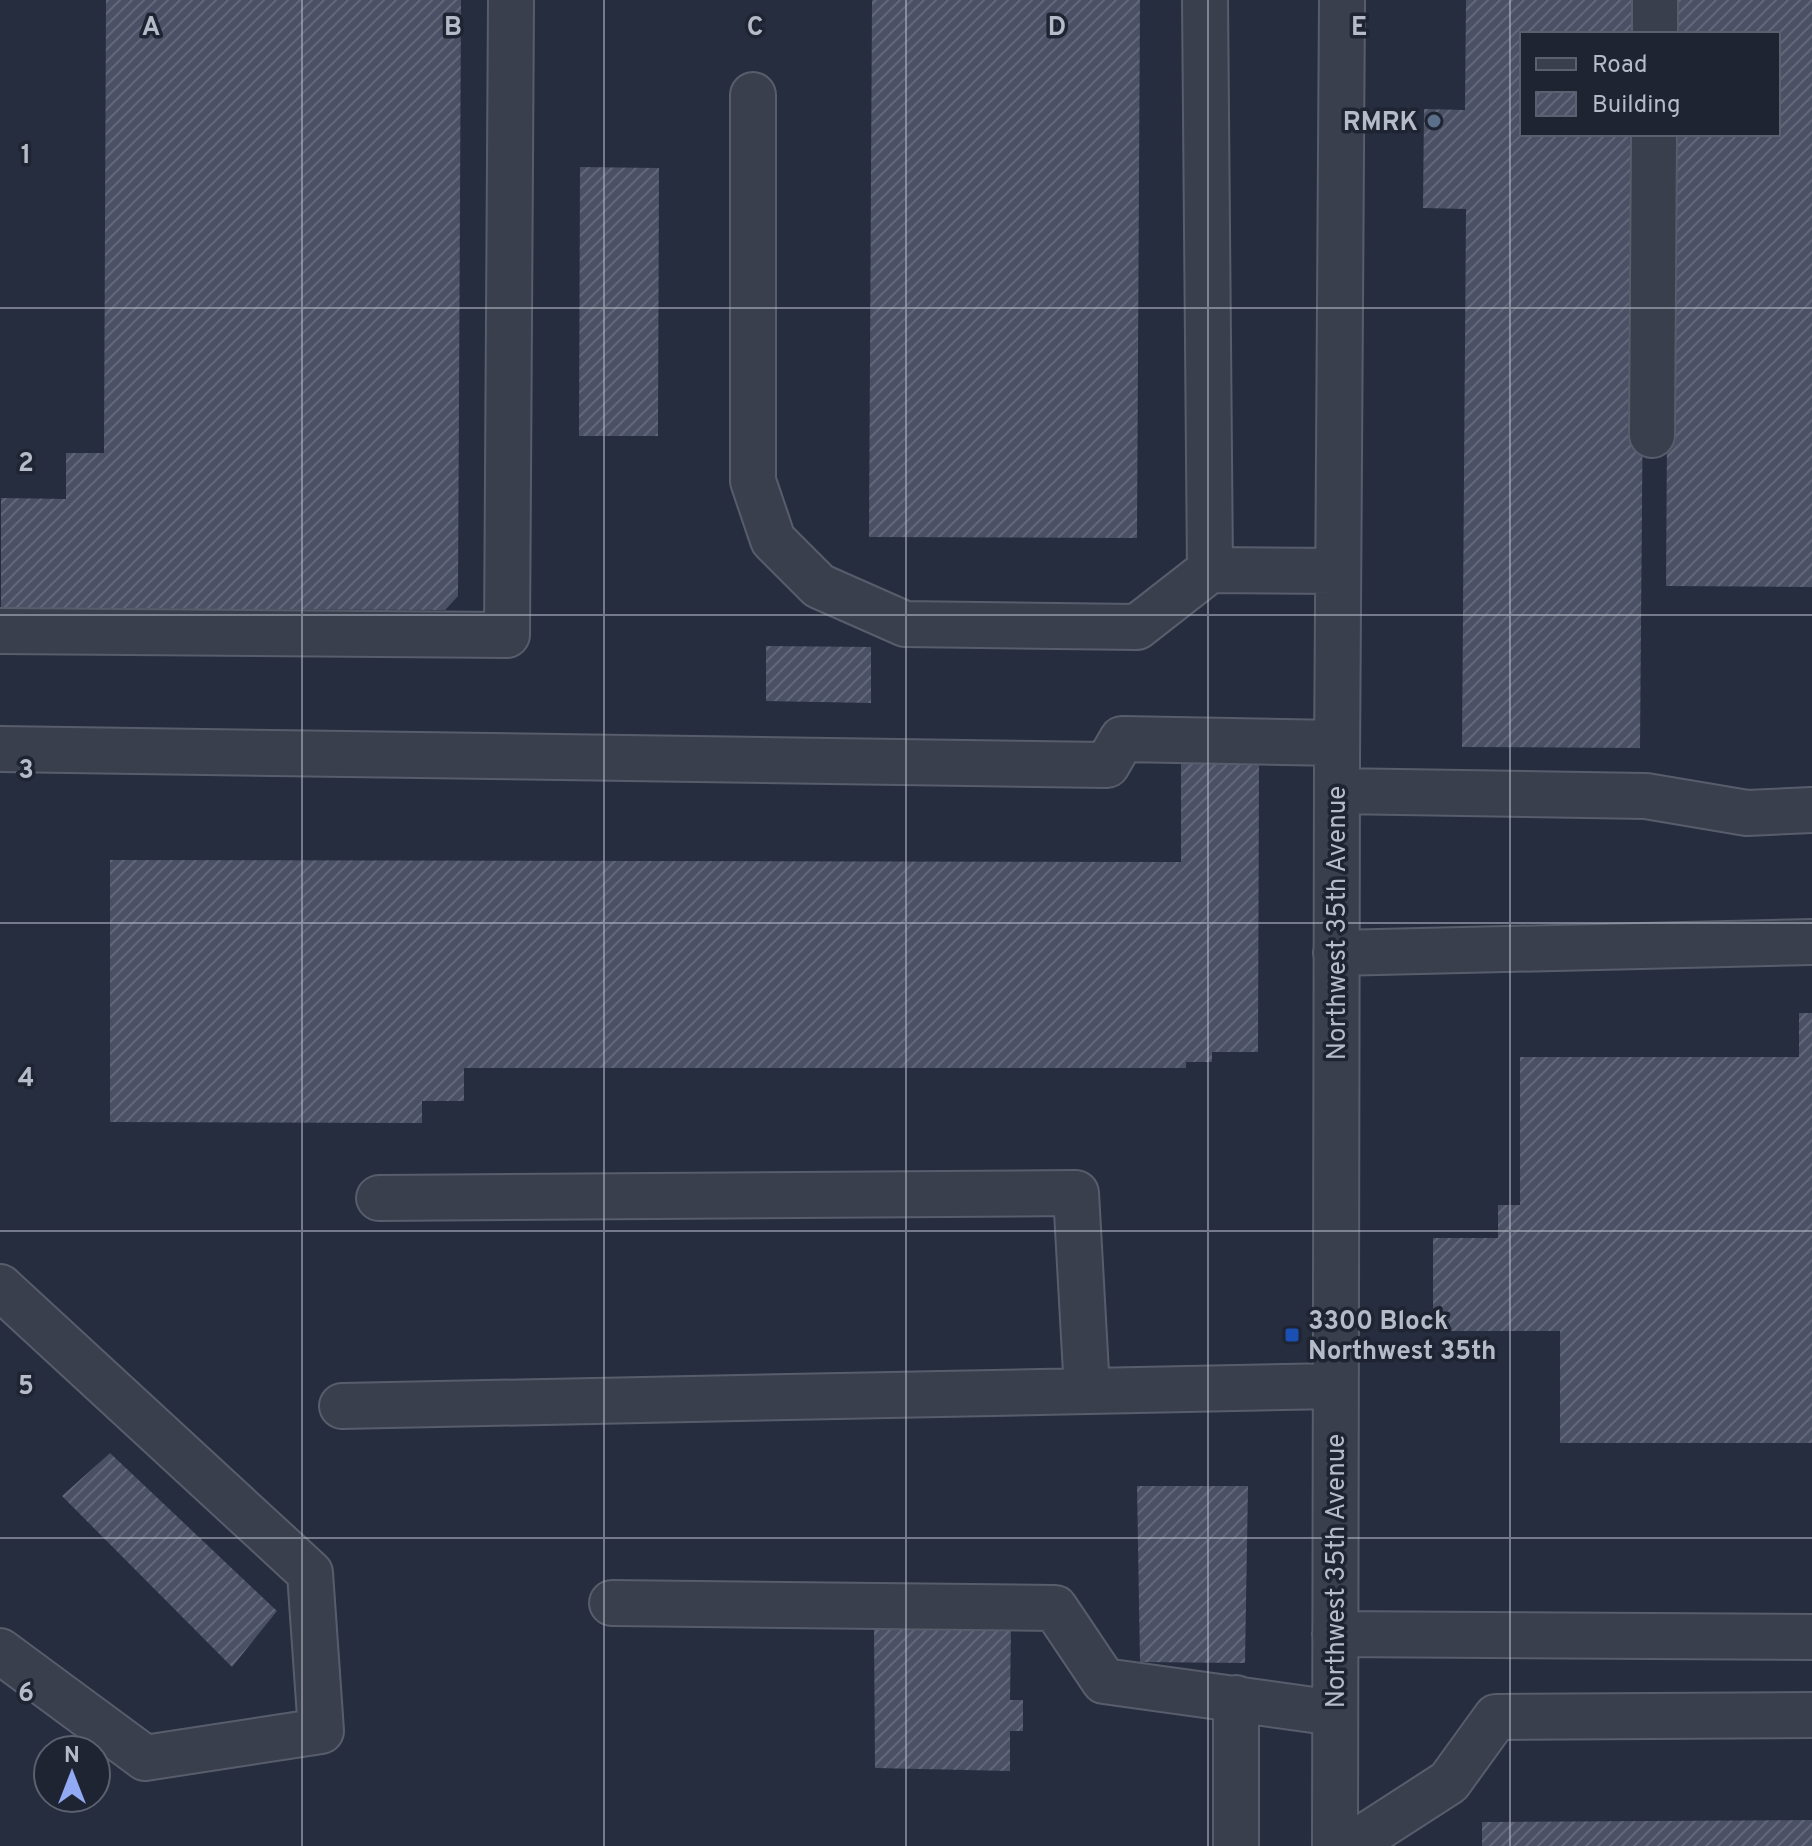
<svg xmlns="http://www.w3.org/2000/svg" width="1812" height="1846" font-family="Overpass,sans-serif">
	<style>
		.building { fill: url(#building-hatch) }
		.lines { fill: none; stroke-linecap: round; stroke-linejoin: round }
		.minor-casing { stroke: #585d6c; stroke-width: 48 }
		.minor { stroke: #3a3f4e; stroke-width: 44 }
		.grid { fill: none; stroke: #b6bbc9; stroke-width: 2; stroke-opacity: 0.55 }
		.service-dot { fill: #5c6f8a; stroke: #1f2433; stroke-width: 3 }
		.transit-dot { fill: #1a4fb4; stroke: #1f2433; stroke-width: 3 }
		.labels { text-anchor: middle; stroke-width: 7; stroke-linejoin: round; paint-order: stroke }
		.poi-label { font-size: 26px; font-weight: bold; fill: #b6bbc9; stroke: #1f2433; text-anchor: end }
		.street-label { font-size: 26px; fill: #b6bbc9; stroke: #1f2433 }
		.grid-label { font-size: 26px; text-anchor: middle; font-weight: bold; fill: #b6bbc9; stroke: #1f2433; stroke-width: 7; stroke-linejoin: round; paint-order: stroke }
	</style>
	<defs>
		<pattern id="building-hatch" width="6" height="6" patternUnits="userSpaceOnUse" patternTransform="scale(2)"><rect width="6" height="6" fill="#4a5165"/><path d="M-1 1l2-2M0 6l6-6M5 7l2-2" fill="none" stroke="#62687a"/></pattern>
	</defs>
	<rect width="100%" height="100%" fill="#262d3e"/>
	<!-- building -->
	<path class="building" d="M106,0H461L458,596L445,610L1,608V498L66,499V453H104Z
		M872,0H1140L1137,538L869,537Z
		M1466,0H1646L1645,34H1522V134H1645L1640,748L1462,747L1466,209L1423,208L1424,109L1465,110Z
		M1670,0H1812V587L1666,586L1669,134H1778V34H1670Z
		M580,167L659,168L658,436H579Z
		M766,646L871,647V703L766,701Z
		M1181,764H1259L1258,1052H1212V1062H1186V1068H464V1101H422V1123L110,1122V860L1181,862Z
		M1799,1013H1812V1443H1560V1331H1433V1238H1498V1205H1520V1057H1799Z
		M110,1453L277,1611L232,1667L62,1496Z
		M1137,1486H1248L1245,1663L1140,1662Z
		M874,1626L1011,1627L1010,1700H1023V1731H1010V1771L875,1768Z
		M1812,1820V1846H1482V1822Z"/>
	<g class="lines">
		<defs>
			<path id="minor" d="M1205,0L1210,570L1338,571
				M1655,34V0
				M753,95V481L773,540L819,586L905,624L1137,627L1210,570
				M1652,435L1654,134
				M0,631L507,635L511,0
				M0,749L1107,765L1122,739L1337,743
				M1337,791L1646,796L1747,813L1812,810
				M1336,953L1812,942
				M379,1198L1076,1193L1087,1391
				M0,1287L310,1573L321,1731L145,1758L0,1651
				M342,1406L1335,1386
				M612,1603L1055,1608L1104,1681L1335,1713
				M1335,1634L1812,1637
				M1236,1698V1846
				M1335,1846L1337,759L1342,0
				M1350,1846L1449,1782L1496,1717L1812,1715"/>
		</defs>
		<!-- minor casing -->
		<use href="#minor" class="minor-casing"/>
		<!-- minor -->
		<use href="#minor" class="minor"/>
	</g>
	<!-- grid -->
	<path class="grid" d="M302,0V1846M604,0V1846M906,0V1846M1208,0V1846M1510,0V1846M0,308H1812M0,615H1812M0,923H1812M0,1231H1812M0,1538H1812"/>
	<!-- markers -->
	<circle class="service-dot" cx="1434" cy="121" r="8"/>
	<rect class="transit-dot" x="1284" y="1327" width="16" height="16" rx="4"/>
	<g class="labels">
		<!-- poi labels -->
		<g class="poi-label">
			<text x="1418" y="130">RMRK</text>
			<text x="1308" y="1329" text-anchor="start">3300 Block<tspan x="1308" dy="30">Northwest 35th</tspan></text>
		</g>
		<!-- street labels -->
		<g class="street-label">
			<text transform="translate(1336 923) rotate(-90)" y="9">Northwest 35th Avenue</text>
			<text transform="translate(1335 1571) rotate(-90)" y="9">Northwest 35th Avenue</text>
		</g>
	</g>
	<g class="grid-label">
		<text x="151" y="35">A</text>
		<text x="453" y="35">B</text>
		<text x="755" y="35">C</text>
		<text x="1057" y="35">D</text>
		<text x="1359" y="35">E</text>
		<text x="26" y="163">1</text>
		<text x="26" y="471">2</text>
		<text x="26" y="778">3</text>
		<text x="26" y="1086">4</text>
		<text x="26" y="1394">5</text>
		<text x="26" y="1701">6</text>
	</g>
	<!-- legend -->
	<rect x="1520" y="32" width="260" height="104" fill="#1f2433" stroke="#5b606f" stroke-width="2"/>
	<rect x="1536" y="58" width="40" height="12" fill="#3a3f4e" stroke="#5b606f" stroke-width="2"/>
	<text x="1592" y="72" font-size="24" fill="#b6bbc9">Road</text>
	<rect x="1536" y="92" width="40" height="24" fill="url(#building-hatch)" stroke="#5b606f" stroke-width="2"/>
	<text x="1592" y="112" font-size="24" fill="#b6bbc9">Building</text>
	<!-- north arrow -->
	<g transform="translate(72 1774)"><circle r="38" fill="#1f2433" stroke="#5b606f" stroke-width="2"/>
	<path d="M0-6L14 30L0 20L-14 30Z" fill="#91aaf3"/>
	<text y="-12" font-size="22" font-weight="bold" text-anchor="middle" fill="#b6bbc9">N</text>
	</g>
</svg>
